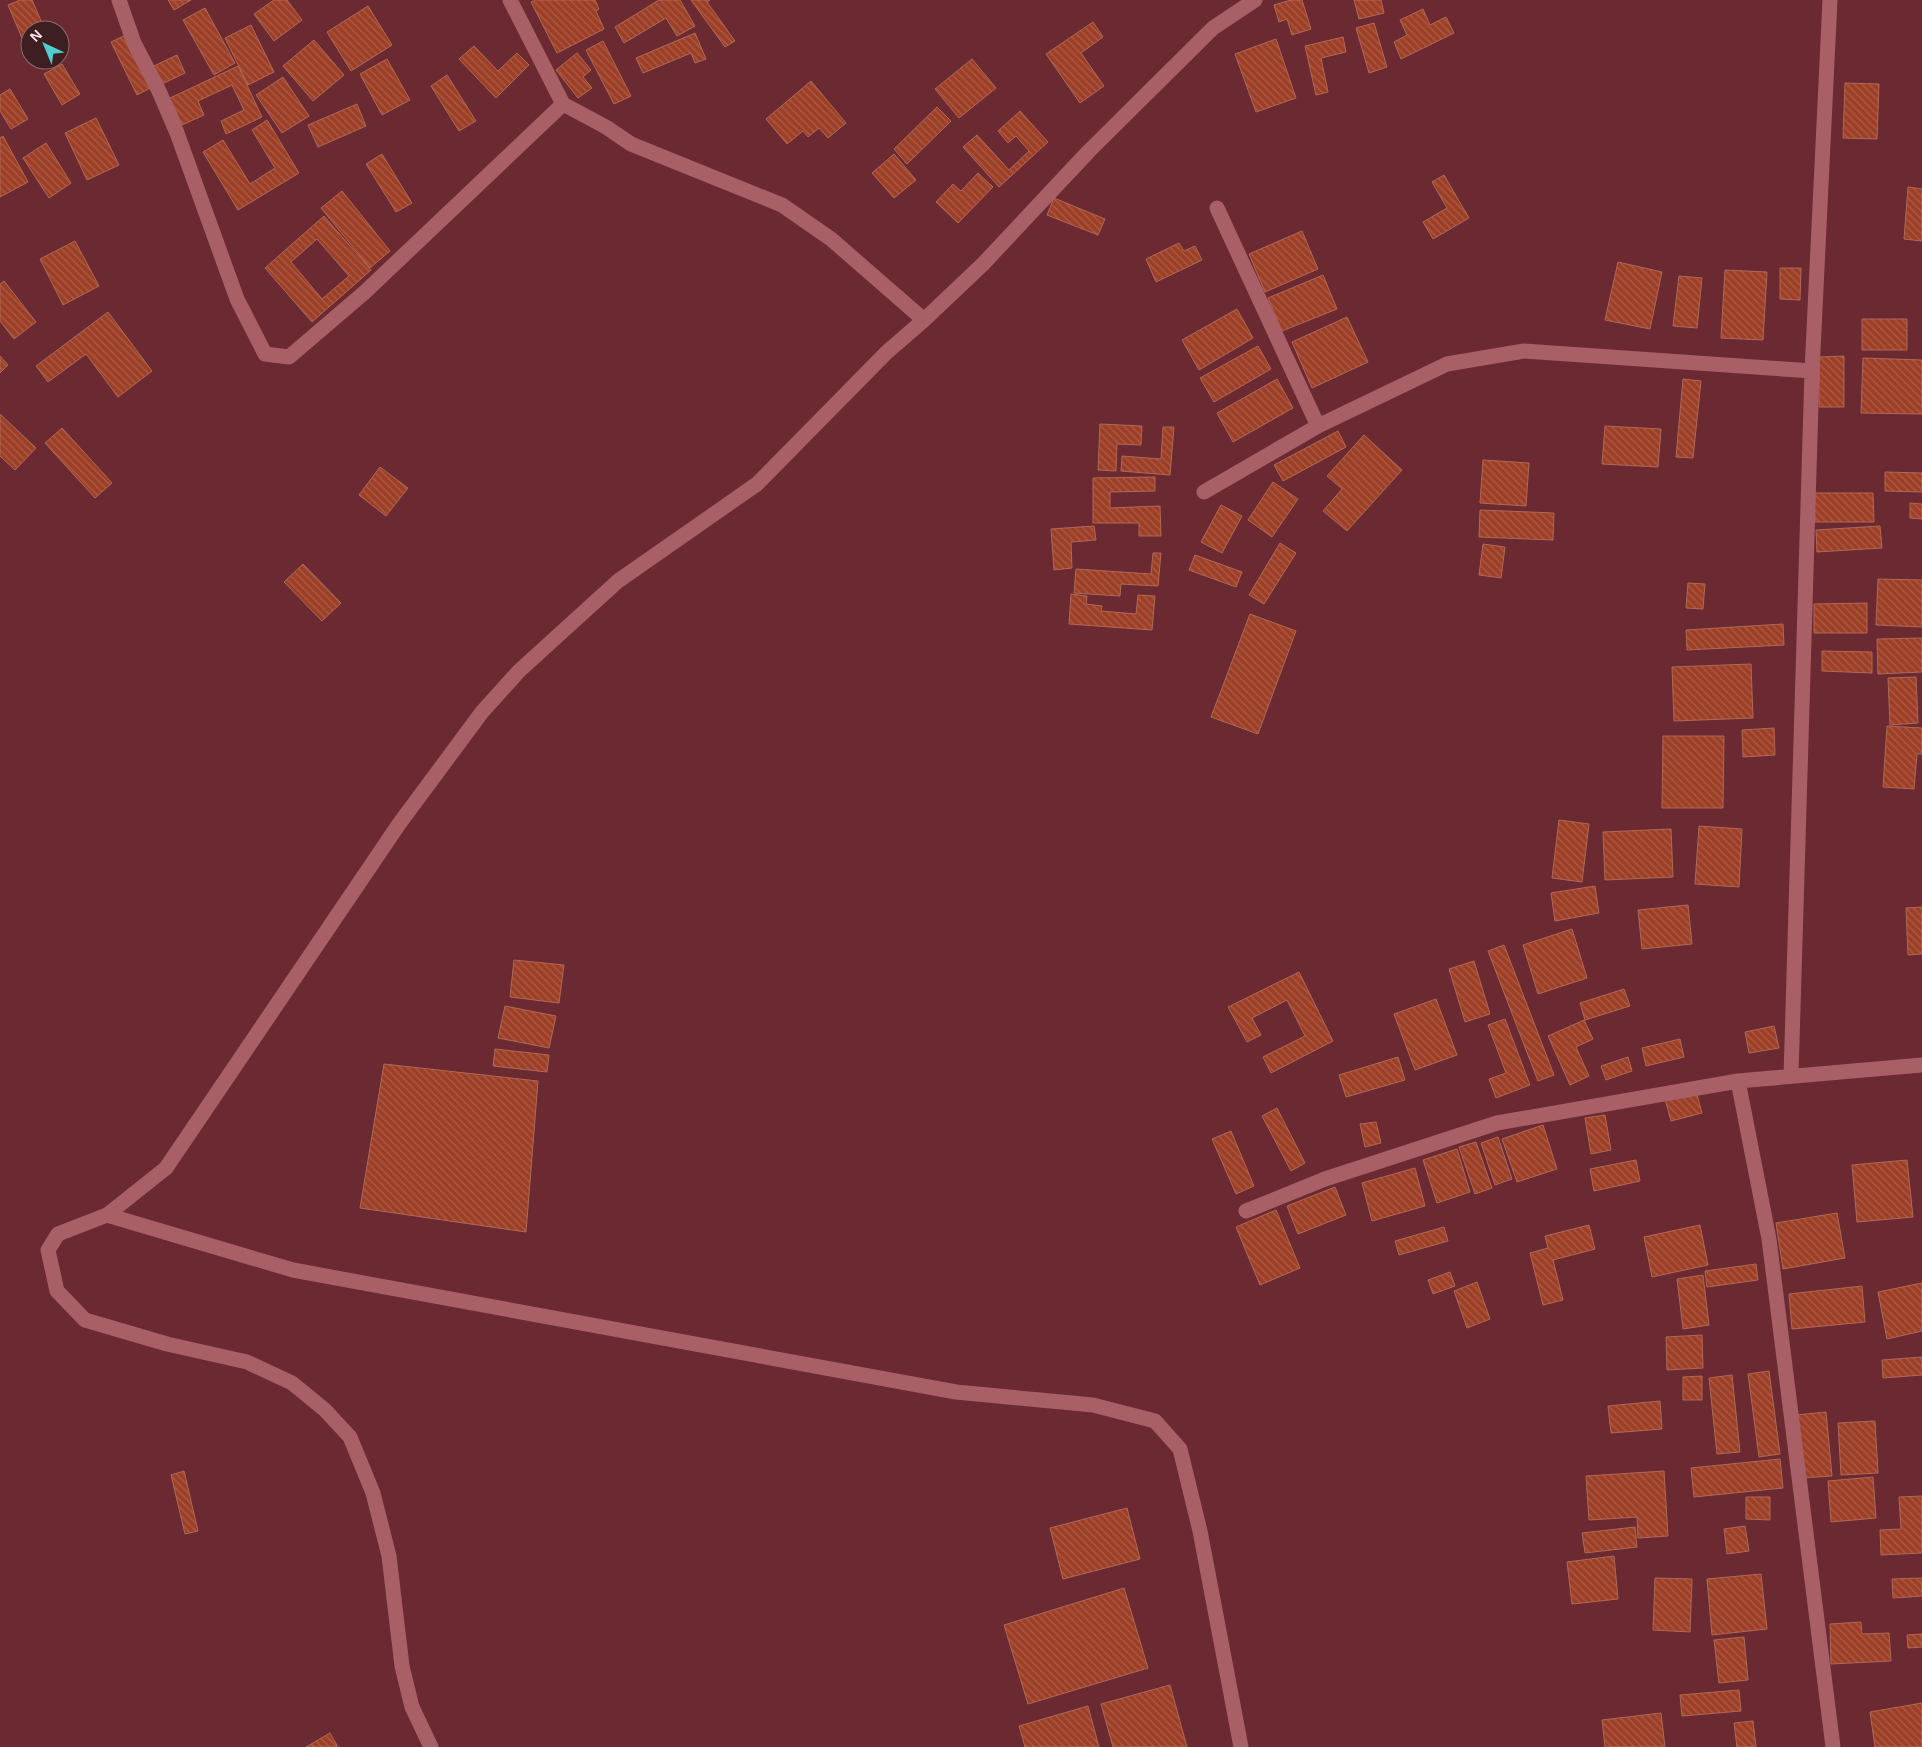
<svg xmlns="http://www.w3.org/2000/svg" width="1922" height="1747" font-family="Arial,sans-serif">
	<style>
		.building { fill: url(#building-back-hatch); stroke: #b06957; fill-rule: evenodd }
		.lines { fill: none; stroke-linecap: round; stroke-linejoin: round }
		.street { stroke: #a85f65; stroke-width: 15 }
	</style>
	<defs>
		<pattern id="building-back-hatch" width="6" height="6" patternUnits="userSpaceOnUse" patternTransform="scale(1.25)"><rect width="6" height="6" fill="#9d3f27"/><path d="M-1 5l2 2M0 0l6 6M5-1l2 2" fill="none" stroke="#ac5b46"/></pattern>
	</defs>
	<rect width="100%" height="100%" fill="#6b2931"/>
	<!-- building -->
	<path class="building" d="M20,0H32L45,30H30V57L8,5Z
		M168,0H191L174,10Z
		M274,0H287L302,20L274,41L254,14Z
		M536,0H595L599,9L596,11L604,29L557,53L531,2Z
		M659,0H680L695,26L677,36L666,18L624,43L615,27Z
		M691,0H710L707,2L735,41L725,47Z
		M1291,0H1302L1311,29L1292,35L1287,19L1279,22L1274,5Z
		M1354,0H1381L1384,13L1359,19Z
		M368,6L392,45L351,71L327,32Z
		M205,8L235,63L214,75L183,20Z
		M1423,9L1430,25L1446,17L1454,33L1401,59L1394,42L1407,35L1400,20Z
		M1093,22L1103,37L1081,53L1104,86L1080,103L1046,54Z
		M1374,23L1387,67L1369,73L1356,28Z
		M251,25L274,72L248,85L225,38Z
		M695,33L706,59L695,63L691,53L643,73L636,58Z
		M126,35L152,87L137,95L111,42Z
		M1343,37L1346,52L1321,58L1328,92L1316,95L1305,46Z
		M1276,39L1296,98L1256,112L1235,54Z
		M314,40L344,75L313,101L283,66Z
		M603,41L631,96L614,104L586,50Z
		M474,46L498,71L517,53L529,65L496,98L459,59Z
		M577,53L591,70L583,77L592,88L578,98L556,70Z
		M177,55L185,73L162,84L154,66Z
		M387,59L410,100L382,115L360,74Z
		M972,59L996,88L959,118L935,89Z
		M62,64L80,94L62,105L44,74Z
		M238,66L262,117L226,134L221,121L244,110L232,85L198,101L204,115L182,125L170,98Z
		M447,75L476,121L459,131L431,86Z
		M283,77L309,116L282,133L256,95Z
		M811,81L846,123L828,138L819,128L808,137L803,131L787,144L766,119Z
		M1845,83L1879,84L1877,139L1843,138Z
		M10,89L28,119L11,129L0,111V95Z
		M357,104L366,126L318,147L308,125Z
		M937,107L951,121L907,164L894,149Z
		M1020,111L1048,142L999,187L963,147L977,135L1009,170L1029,151L1016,136L1008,143L998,131Z
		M96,118L119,165L87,180L65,133Z
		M267,120L299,173L238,210L203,152L223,140L250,184L275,168L252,130Z
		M3,136L28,182L0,197V138Z
		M46,143L71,183L49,198L23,158Z
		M382,154L412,203L396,212L366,164Z
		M894,154L916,180L894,198L872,173Z
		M978,173L993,187L958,223L936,202L953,184L961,191Z
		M1444,175L1469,218L1433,239L1423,222L1447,208L1432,182Z
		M1908,187L1922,189V241L1904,239Z
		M342,191L390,251L370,268L321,208Z
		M1054,198L1105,219L1098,235L1047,215Z
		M324,216L371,270L312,322L265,268ZM317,239L349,276L322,299L291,262Z
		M1302,231L1318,269L1265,292L1249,254Z
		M75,241L99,286L63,305L40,259Z
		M1179,243L1184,251L1195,246L1202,260L1156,282L1146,259Z
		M1618,262L1662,272L1650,329L1605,320Z
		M1780,268H1801L1800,300L1780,299Z
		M1725,270L1767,272L1763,340L1721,338Z
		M1323,275L1337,309L1282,331L1268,298Z
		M1679,276L1702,278L1697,328L1673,326Z
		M4,281L36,322L14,339L0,321V284Z
		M1237,309L1253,338L1199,370L1182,340Z
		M108,312L152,371L118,397L86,354L48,382L36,366Z
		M1347,317L1368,362L1312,388L1292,342Z
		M1862,319H1907V350H1862Z
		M1258,346L1271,369L1214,402L1200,378Z
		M0,356L8,365L0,373Z
		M1844,356V407H1819V357Z
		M1863,358L1922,360V414L1861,413Z
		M1277,379L1293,408L1233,442L1217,413Z
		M1683,379L1701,381L1693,458L1676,457Z
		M0,414L36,448L15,470L0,456Z
		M1100,424L1142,426L1141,445L1117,444L1116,471L1098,470Z
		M1605,426L1661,429L1658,467L1602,464Z
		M1163,427H1174L1170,475L1121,471L1122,456L1161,459Z
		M62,428L112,483L95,498L45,443Z
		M1338,431L1346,447L1283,481L1274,465Z
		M1364,435L1402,470L1347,531L1323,511L1342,489L1327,476Z
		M1483,460L1529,463L1526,506L1480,503Z
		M380,467L408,488L386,516L359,495Z
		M1885,472L1922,473V492L1885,491Z
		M1155,477V491L1110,492V508L1160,506L1161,536H1139V523H1093V478Z
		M1273,482L1298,499L1272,537L1248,520Z
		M1814,493H1873L1874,522H1815Z
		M1910,503L1922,504V519L1910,518Z
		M1221,505L1242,516L1222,553L1201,542Z
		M1480,510L1554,513L1553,540L1479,537Z
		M1094,526L1096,540L1071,542L1072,568L1054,570L1051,529Z
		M1880,526L1882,548L1817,552L1816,530Z
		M1280,543L1296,553L1264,604L1249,595Z
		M1483,544L1505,547L1501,578L1479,575Z
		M1153,553H1161L1158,586L1121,584L1120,596L1074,593L1076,569L1151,574Z
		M1195,555L1242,572L1236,587L1189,570Z
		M303,564L341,603L322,621L284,582Z
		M1878,579L1922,580V627L1876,625Z
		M1688,583L1705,584L1703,609L1686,608Z
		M1071,594L1087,596L1086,604L1102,606L1101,611L1136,614L1138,595L1155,596L1152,630L1069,624Z
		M1867,603V633H1814V604Z
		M1250,614L1296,631L1258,734L1211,717Z
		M1783,624L1784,645L1687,650L1686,630Z
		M1922,638V672L1878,674L1877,639Z
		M1822,651L1872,652V673L1822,671Z
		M1751,664L1753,718L1674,721L1672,667Z
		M1916,677L1918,723L1890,725L1888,678Z
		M1887,726L1922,728V754H1917L1914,789L1883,787Z
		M1774,728L1775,755L1743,757L1742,730Z
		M1663,736H1724L1723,808H1662Z
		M1559,820L1589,824L1582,882L1552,878Z
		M1699,826L1742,829L1739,887L1695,884Z
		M1671,829L1673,877L1605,880L1603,832Z
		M1595,886L1599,913L1555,921L1551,893Z
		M1688,905L1692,944L1642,949L1638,910Z
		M1922,907V954L1908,955L1906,908Z
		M1572,929L1587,978L1538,994L1523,945Z
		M1504,945L1554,1075L1538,1081L1488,951Z
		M514,960L564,965L559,1003L510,997Z
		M1474,961L1490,1014L1465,1022L1449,969Z
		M1299,972L1333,1041L1271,1073L1263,1057L1305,1036L1287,1000L1252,1018L1261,1035L1247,1042L1228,1007Z
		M1624,989L1630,1006L1585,1020L1580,1003Z
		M1436,999L1457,1055L1415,1070L1394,1014Z
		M505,1006L556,1016L549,1048L498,1038Z
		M1505,1019L1530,1085L1496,1098L1489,1079L1506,1073L1488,1025Z
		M1584,1020L1593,1039L1576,1047L1589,1076L1570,1085L1548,1036Z
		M1774,1026L1779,1048L1749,1053L1745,1032Z
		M1680,1039L1684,1057L1646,1066L1642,1048Z
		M495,1049L549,1055L547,1072L493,1066Z
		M1398,1057L1405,1080L1346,1097L1339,1075Z
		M1628,1057L1632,1071L1606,1080L1601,1066Z
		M384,1064L538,1081L526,1232L360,1208Z
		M1696,1091L1702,1113L1671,1121L1665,1099Z
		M1277,1108L1305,1163L1291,1171L1262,1116Z
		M1605,1115L1611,1150L1591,1154L1585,1118Z
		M1376,1122L1381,1143L1365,1147L1360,1124Z
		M1543,1125L1557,1169L1517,1182L1502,1139Z
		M1231,1131L1254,1186L1236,1194L1212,1139Z
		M1498,1137L1512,1179L1495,1185L1481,1143Z
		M1476,1142L1492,1188L1475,1194L1459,1147Z
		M1457,1149L1470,1192L1437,1203L1423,1160Z
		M1636,1160L1640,1181L1594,1191L1590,1169Z
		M1907,1160L1913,1217L1857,1222L1852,1165Z
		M1415,1168L1425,1206L1372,1221L1362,1183Z
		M1335,1187L1346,1215L1298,1234L1287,1206Z
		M1276,1210L1300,1268L1260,1285L1236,1227Z
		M1837,1213L1845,1258L1783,1269L1776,1223Z
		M1589,1225L1595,1249L1553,1260L1563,1300L1543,1305L1530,1253L1548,1248L1545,1236Z
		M1700,1225L1708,1265L1652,1277L1644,1237Z
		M1444,1227L1448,1241L1399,1255L1395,1241Z
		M1756,1264L1758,1280L1707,1287L1705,1271Z
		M1450,1272L1455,1286L1433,1294L1428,1280Z
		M1703,1275L1709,1325L1683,1329L1677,1279Z
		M1477,1282L1490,1319L1467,1328L1454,1291Z
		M1922,1283V1331L1887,1339L1878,1292Z
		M1862,1286L1865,1322L1792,1329L1789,1294Z
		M1702,1335L1703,1368L1667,1370L1666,1337Z
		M1922,1357V1375L1883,1378L1882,1360Z
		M1769,1371L1780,1454L1759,1457L1748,1374Z
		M1732,1375L1740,1452L1717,1454L1709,1378Z
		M1702,1376V1400H1683V1377Z
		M1660,1401L1662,1429L1611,1433L1608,1406Z
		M1826,1412L1832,1476L1802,1478L1796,1415Z
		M1875,1421L1878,1473L1841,1475L1838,1423Z
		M1780,1459L1783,1488L1694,1497L1691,1468Z
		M184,1471L198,1531L185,1534L171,1475Z
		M1664,1471L1668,1536L1638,1538L1637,1517L1589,1520L1586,1476Z
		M1873,1477L1876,1518L1831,1522L1828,1481Z
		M1922,1496V1553L1881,1555L1880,1530L1901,1529L1899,1497Z
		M1746,1497H1770V1520L1746,1519Z
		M1127,1508L1140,1559L1063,1579L1050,1528Z
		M1745,1526L1749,1551L1727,1554L1724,1529Z
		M1635,1527L1637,1547L1585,1553L1582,1533Z
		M1614,1556L1618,1599L1572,1604L1567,1562Z
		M1761,1574L1767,1629L1712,1635L1707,1579Z
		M1655,1578L1692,1579L1690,1632L1653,1630Z
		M1922,1578V1596L1893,1598L1892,1579Z
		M1124,1588L1148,1668L1028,1704L1004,1625Z
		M1861,1622L1862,1634L1889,1633L1891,1661L1831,1664L1830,1624Z
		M1922,1634V1647L1908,1648L1907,1635Z
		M1744,1637L1748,1680L1719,1683L1714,1640Z
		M1170,1685L1187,1747H1113L1101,1704Z
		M1739,1690L1741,1711L1682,1716L1680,1695Z
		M1922,1703V1747H1875L1870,1712Z
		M1088,1706L1099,1747H1025L1019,1726Z
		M1661,1713L1665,1747H1605L1602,1720Z
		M1753,1721L1756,1747H1737L1734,1723Z
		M330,1733L338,1747H306Z"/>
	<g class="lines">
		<!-- street -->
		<path class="street" d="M119,0L134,43L159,91L177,133L237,299L265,354L289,357L365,292L563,104
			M510,0L563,104L606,127L631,144L782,205L831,239L924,320
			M1217,208L1318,426
			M1204,492L1318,426L1447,364L1524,351L1812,371
			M1791,1076L1812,371L1830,0
			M1738,1081L1769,1239L1833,1747
			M1246,1211L1325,1179L1497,1123L1738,1081L1922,1065
			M107,1215L293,1270L956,1392L1093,1405L1155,1421L1180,1449L1200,1531L1241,1747
			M431,1747L412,1707L402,1666L389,1556L373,1493L350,1437L325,1410L292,1383L247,1362L167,1344L85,1320L57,1291L48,1250L58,1234L107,1215L166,1168L399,824L482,712L519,671L618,581L757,484L887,352L924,320L983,264L1089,151L1213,28L1255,0"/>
	</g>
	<!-- north arrow -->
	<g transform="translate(45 45) rotate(316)"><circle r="24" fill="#3d1e21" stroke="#8b6e70"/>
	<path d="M0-4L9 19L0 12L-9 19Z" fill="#52cdcd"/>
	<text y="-8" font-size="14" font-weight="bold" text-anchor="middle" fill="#ffe5e6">N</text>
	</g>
</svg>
